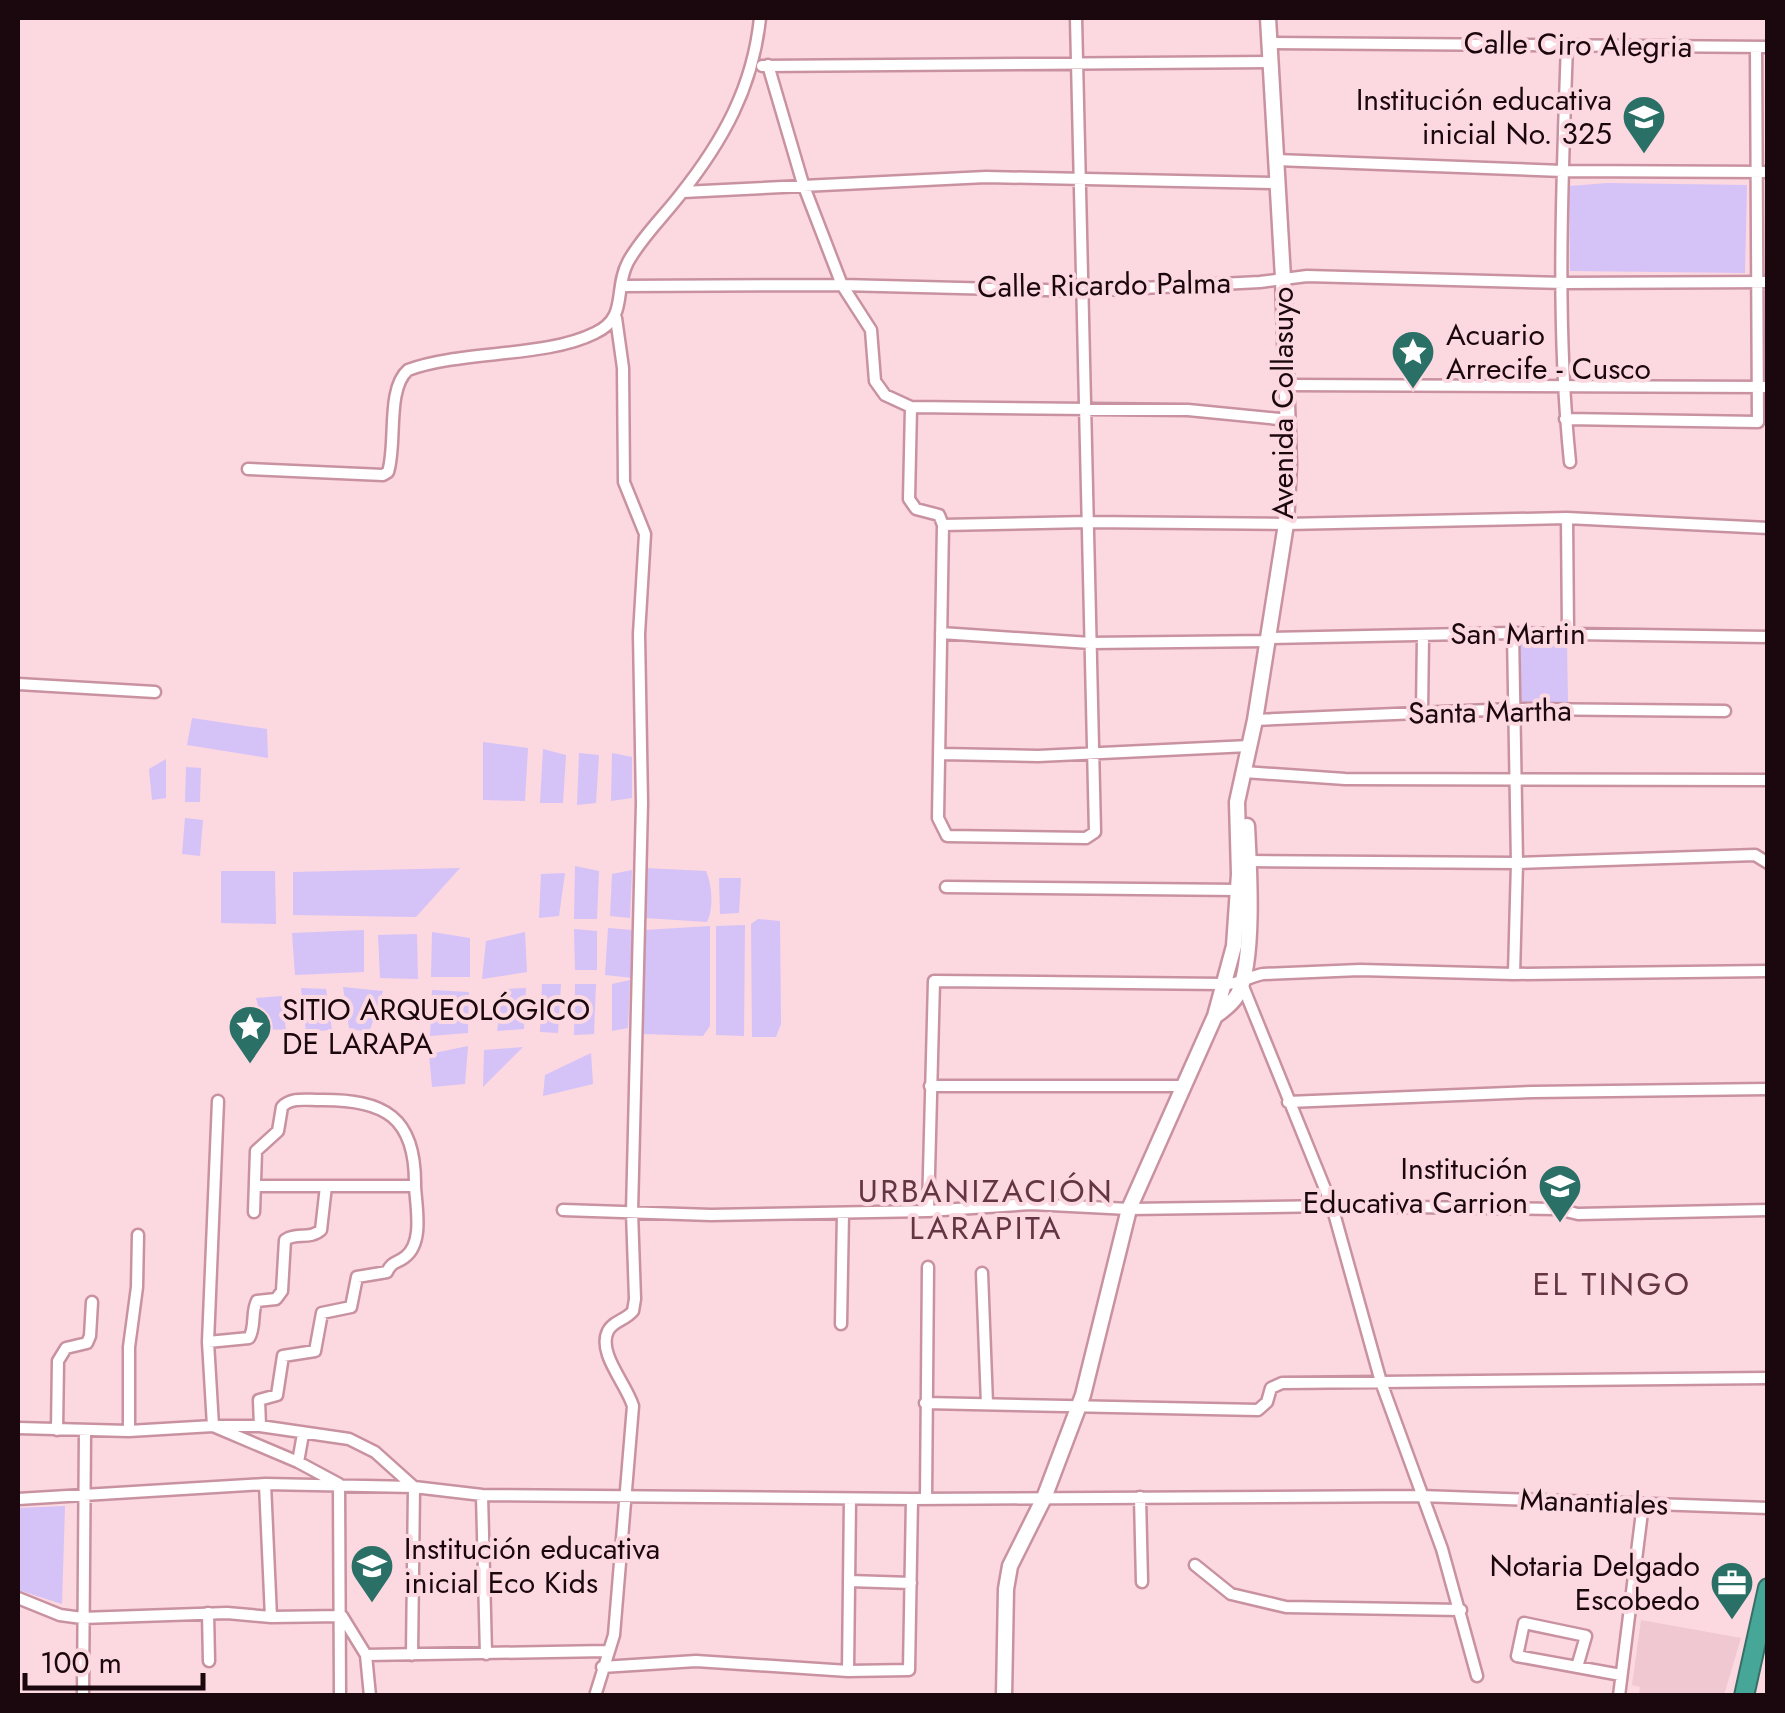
<svg xmlns="http://www.w3.org/2000/svg" width="1785" height="1713" font-family="Jost,sans-serif">
	<style>
		.built { fill: #efc8d2 }
		.green { fill: #d5c2f7 }
		.lines { fill: none; stroke-linecap: round; stroke-linejoin: round }
		.street-casing { stroke: #c992a1; stroke-width: 15 }
		.secondary-casing { stroke: #c992a1; stroke-width: 19 }
		.highway-casing { stroke: #376f67; stroke-width: 22 }
		.street { stroke: #fff; stroke-width: 10 }
		.secondary { stroke: #fff; stroke-width: 14 }
		.highway { stroke: #46a697; stroke-width: 18 }
		.labels { text-anchor: middle; stroke-width: 8; stroke-linejoin: round; paint-order: stroke }
		.street-label { font-size: 30px; fill: #1b080e; stroke: #fcd8e1 }
		.poi-label { font-size: 30px; fill: #1b080e; stroke: #fcd8e1; text-anchor: end }
		.neighbourhood-label { font-size: 32px; letter-spacing: 2.5px; fill: #643543; stroke: #fcd8e1 }
	</style>
	<rect width="100%" height="100%" fill="#fcd8e1"/>
	<!-- built -->
	<path class="built" d="M1641,1620L1741,1638L1724,1695H1639L1640,1687L1632,1685Z"/>
	<!-- green -->
	<path class="green" d="M1608,183L1747,185L1745,273L1570,271L1569,186Z
		M1519,643H1567L1568,702L1519,704Z
		M192,718L267,729L268,758L187,745Z
		M483,742L528,748L525,801L483,800Z
		M543,749L566,755L563,803H540Z
		M579,753L599,755L596,803L577,805Z
		M612,753L632,757V798L611,801Z
		M166,759V798L152,800L149,769Z
		M186,767L201,768L200,802H185Z
		M185,818L203,820L200,856L182,854Z
		M575,866L599,871L597,919H574Z
		M460,868L416,917L293,915V872Z
		M645,868L706,871C712,885 714,908 707,922L645,918Z
		M632,870L630,918L610,916L612,874Z
		M221,871H275L276,924L221,923Z
		M565,873L559,916L539,918L541,874Z
		M719,878H741L739,913L720,914Z
		M758,919L780,921L781,1024L776,1037H752L751,924Z
		M745,925L744,1036L716,1035V926Z
		M710,926V1026L703,1036L643,1034L645,930Z
		M608,928L633,930V978L605,975Z
		M574,929L597,931V970H575Z
		M364,930V972L295,975L292,933Z
		M432,932L470,938V977H431Z
		M525,932L527,972L482,979L486,941Z
		M417,934L418,979L380,978L378,935Z
		M630,980L628,1028L612,1031V984Z
		M542,984H561L558,1033L540,1032Z
		M575,984H596L594,1034L574,1035Z
		M343,987L383,991L369,1033L349,1028Z
		M301,988L326,989L332,1030L306,1032Z
		M526,988L524,1029L497,1031L503,989Z
		M432,990L469,992L468,1033L430,1036Z
		M282,996L286,1030L264,1029L256,998Z
		M468,1046L465,1084L432,1087L429,1054Z
		M523,1047L483,1087L484,1050Z
		M591,1053L593,1084L543,1096L545,1075Z
		M65,1506L62,1604L18,1590V1508Z"/>
	<g class="lines">
		<defs>
			<path id="street" d="M1269,43L1768,47
				M1567,45C1562,184 1556,325 1570,462
				M768,65L803,184L842,285L871,330L875,381L885,395L911,407L909,499L916,509L939,515L943,525L938,818L947,836L1086,838L1095,832L1076,18
				M762,66L1270,62
				M1276,160L1563,171L1768,172
				M683,192L986,177L1276,183
				M621,286L842,285L1083,291L1260,282L1307,276L1564,283L1768,282
				M1287,385L1768,387
				M911,407L1188,410L1289,420
				M1565,419L1758,422L1756,47
				M248,469L383,475L388,472C397,444 386,389 408,370C462,350 545,358 595,333C629,317 613,290 628,262C641,238 663,217 680,195C723,141 753,87 760,18
				M1567,518L1568,633
				M943,525L1088,522L1286,524L1567,518L1768,528
				M941,633L1090,643L1268,641
				M1513,633L1517,863L1514,974
				M1268,638L1513,633L1768,637
				M18,684L155,692
				M1422,713L1423,635
				M1255,720L1513,709L1725,711
				M941,754L1038,756L1249,746
				M1244,772L1345,779L1768,780
				M1249,861L1517,863L1755,855L1768,863
				M946,887L1239,890
				M1242,984L1332,1206L1381,1382L1442,1549L1477,1676
				M930,1086H1181
				M218,1101L208,1342L213,1426H260L349,1439L375,1452L414,1487L412,1655
				M1288,1102L1533,1092L1768,1089
				M256,1186H415C416,1207 424,1243 405,1257C396,1264 392,1261 387,1272L357,1277L351,1307L322,1313L315,1351L283,1356L277,1395L259,1400L260,1426
				M563,1210L711,1215L928,1211L1031,1204L1129,1209L1332,1206L1557,1209L1578,1214L1768,1210
				M928,1211L934,981L1223,984C1242,984 1247,977 1263,974L1360,970L1514,974L1768,971
				M254,1212L256,1151L278,1131L282,1107C291,1097 306,1100 319,1100C385,1099 416,1117 415,1186
				M982,1273L987,1404
				M841,1324L843,1213
				M208,1342L249,1338C256,1327 251,1312 257,1301L276,1299L282,1291L285,1240C296,1232 310,1240 321,1230L326,1186
				M925,1403L1258,1410L1267,1402L1271,1388L1282,1383L1768,1378
				M18,1428L129,1431L213,1426L298,1462L339,1484L340,1696
				M57,1430L58,1361L66,1348L87,1343L90,1336L92,1302
				M129,1431V1347L137,1287L138,1235
				M298,1462L303,1434
				M265,1484L271,1617
				M482,1495L486,1654
				M1140,1497L1142,1582
				M18,1499L265,1484L414,1487L482,1495L912,1499L1421,1496L1768,1508
				M926,1499L928,1267
				M1195,1565L1231,1594L1286,1607L1461,1610
				M849,1581L911,1583
				M18,1598L60,1615L82,1618L227,1613L271,1617L342,1616L366,1655L370,1696
				M208,1613L209,1661
				M366,1655L607,1651
				M602,1667L696,1661L848,1671L909,1670L912,1499
				M1577,1667L1586,1636L1524,1623L1517,1656L1621,1675
				M848,1671L850,1499
				M83,1696L85,1431
				M595,1696L614,1635L633,1406C626,1383 597,1353 608,1331C613,1321 626,1320 633,1311L635,1299L632,1212L642,803L639,634L645,534L624,482L623,368L616,318
				M1619,1696L1643,1504"/>
			<path id="secondary" d="M1215,1016L1234,946L1239,874L1237,802L1255,720L1286,524L1289,465L1283,278L1268,18
				M1004,1696L1006,1589L1010,1566L1044,1498L1083,1395L1129,1209L1215,1016C1224,1010 1232,1004 1238,994C1255,960 1249,865 1247,826"/>
			<path id="highway" d="M1744,1696L1768,1588"/>
		</defs>
		<!-- street casing -->
		<use href="#street" class="street-casing"/>
		<!-- secondary casing -->
		<use href="#secondary" class="secondary-casing"/>
		<!-- highway casing -->
		<use href="#highway" class="highway-casing"/>
		<!-- street -->
		<use href="#street" class="street"/>
		<!-- secondary -->
		<use href="#secondary" class="secondary"/>
		<!-- highway -->
		<use href="#highway" class="highway"/>
	</g>
	<!-- icons -->
	<defs>
		<symbol id="school-pin" viewBox="-11 -11 22 30"><path d="M0 17L-7.5 6A9.5 9.5 0 1 1 7.5 6Z" fill="#2a7066" stroke="#fcd8e1"/><path d="M0-5L7-2L0 1L-7-2ZM-4 1L0 2.5L4 1V4Q0 6-4 4Z" fill="#fff"/></symbol>
		<symbol id="sight-pin" viewBox="-11 -11 22 30"><path d="M0 17L-7.5 6A9.5 9.5 0 1 1 7.5 6Z" fill="#2a7066" stroke="#fcd8e1"/><path d="M0-6L1.8-2.2L6-1.7L2.9 1.2L3.7 5.4L0 3.3L-3.7 5.4L-2.9 1.2L-6-1.7L-1.8-2.2Z" fill="#fff"/></symbol>
		<symbol id="office-pin" viewBox="-11 -11 22 30"><path d="M0 17L-7.5 6A9.5 9.5 0 1 1 7.5 6Z" fill="#2a7066" stroke="#fcd8e1"/><path d="M-6-3h4V-5.5h4V-3h4V5H-6ZM-1-4.5V-3h2v-1.5ZM-6 0V1H6V0Z" fill="#fff"/></symbol>
	</defs>
	<g fill-rule="evenodd">
		<use href="#school-pin" x="1619" y="92" width="50" height="68"/>
		<use href="#sight-pin" x="1388" y="327" width="50" height="68"/>
		<use href="#sight-pin" x="225" y="1002" width="50" height="68"/>
		<use href="#school-pin" x="1535" y="1161" width="50" height="68"/>
		<use href="#school-pin" x="347" y="1541" width="50" height="68"/>
		<use href="#office-pin" x="1707" y="1558" width="50" height="68"/>
	</g>
	<g class="labels">
		<!-- street labels -->
		<g class="street-label">
			<text transform="translate(1578 45) rotate(1)" y="10">Calle Ciro Alegria</text>
			<text transform="translate(1104 285) rotate(-1)" y="10">Calle Ricardo Palma</text>
			<text transform="translate(1283 403) rotate(-90)" y="10">Avenida Collasuyo</text>
			<text x="1518" y="644">San Martin</text>
			<text transform="translate(1490 712) rotate(-1)" y="10">Santa Martha</text>
			<text transform="translate(1594 1502) rotate(2)" y="10">Manantiales</text>
		</g>
		<!-- poi labels -->
		<g class="poi-label">
			<text x="1612" y="110">Institución educativa<tspan x="1612" dy="34">inicial No. 325</tspan></text>
			<text x="1446" y="345" text-anchor="start">Acuario<tspan x="1446" dy="34">Arrecife - Cusco</tspan></text>
			<text x="282" y="1020" text-anchor="start">SITIO ARQUEOLÓGICO<tspan x="282" dy="34">DE LARAPA</tspan></text>
			<text x="1528" y="1179">Institución<tspan x="1528" dy="34">Educativa Carrion</tspan></text>
			<text x="404" y="1559" text-anchor="start">Institución educativa<tspan x="404" dy="34">inicial Eco Kids</tspan></text>
			<text x="1700" y="1576">Notaria Delgado<tspan x="1700" dy="34">Escobedo</tspan></text>
		</g>
		<!-- neighbourhood labels -->
		<g class="neighbourhood-label">
			<text x="986" y="1202">URBANIZACIÓN<tspan x="986" dy="37">LARAPITA</tspan></text>
			<text x="1612" y="1295">EL TINGO</text>
		</g>
	</g>
	<!-- border -->
	<rect width="1785" height="1713" fill="none" stroke="#1b080e" stroke-width="40"/>
	<!-- scale -->
	<path d="M25 1673v15h178v-15" fill="none" stroke="#1b080e" stroke-width="5"/>
	<text x="40" y="1673" font-size="30" fill="#1b080e" stroke="#fcd8e1" stroke-width="8" paint-order="stroke">100 m</text>
</svg>
